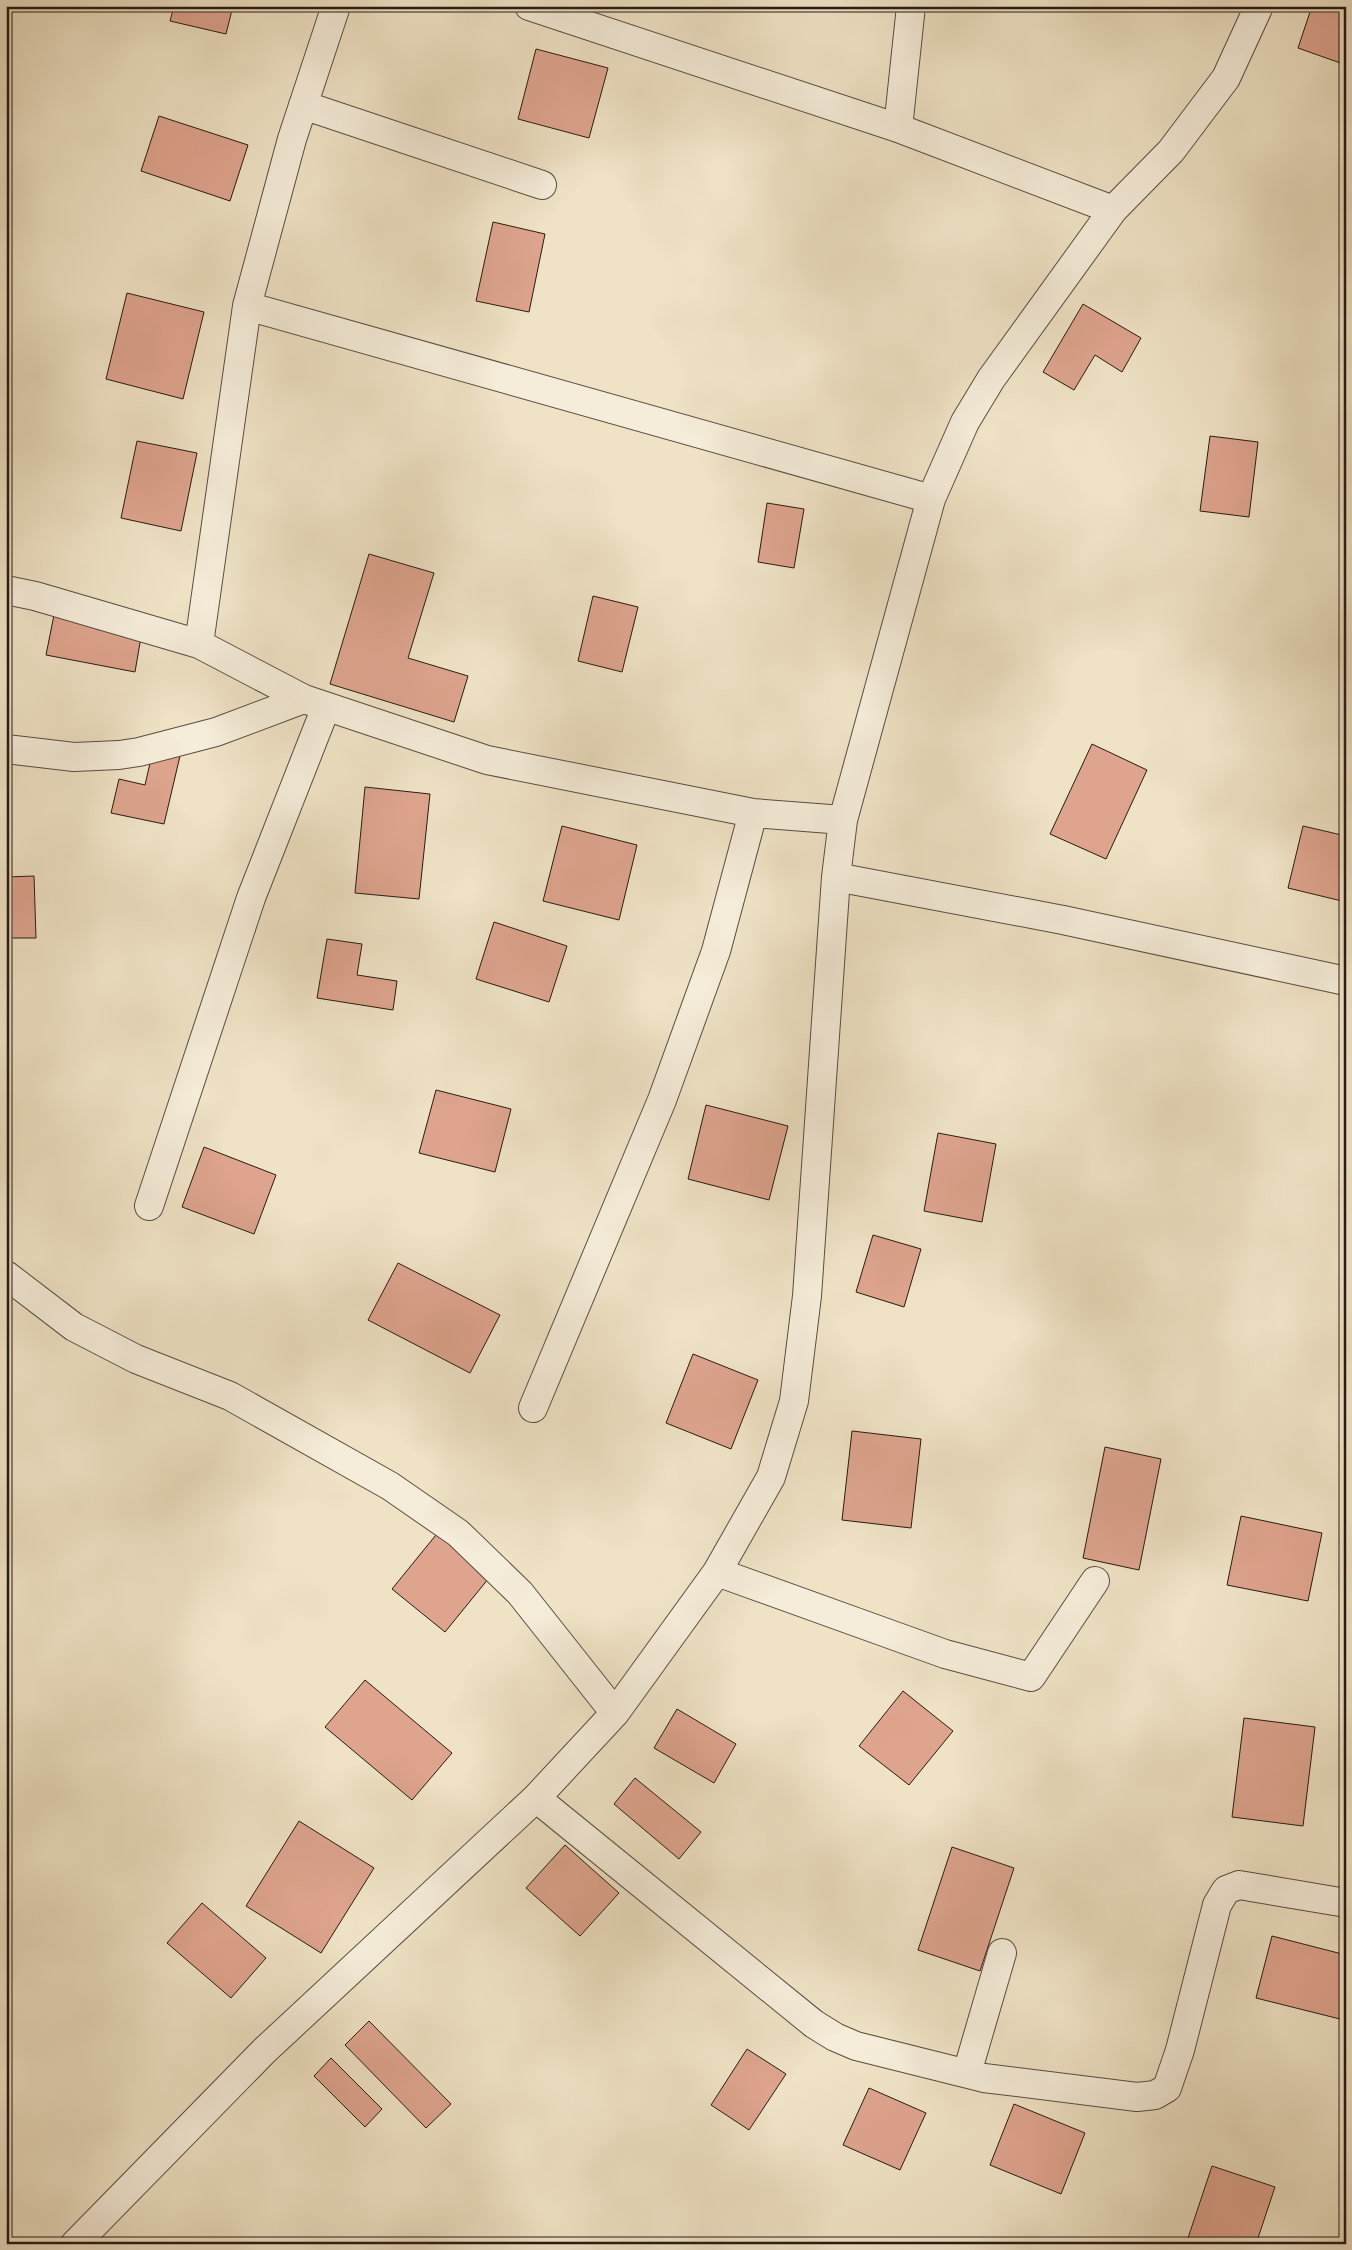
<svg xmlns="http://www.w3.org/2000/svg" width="1352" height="2250" font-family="Alegreya,serif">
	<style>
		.building { fill: #dea48e; stroke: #261b14 }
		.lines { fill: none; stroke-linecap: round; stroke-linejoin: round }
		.minor-casing { stroke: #584d40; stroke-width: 30 }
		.minor { stroke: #f5ecd9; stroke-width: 28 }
	</style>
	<rect width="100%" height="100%" fill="#efe2c5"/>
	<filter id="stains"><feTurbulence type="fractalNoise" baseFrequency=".004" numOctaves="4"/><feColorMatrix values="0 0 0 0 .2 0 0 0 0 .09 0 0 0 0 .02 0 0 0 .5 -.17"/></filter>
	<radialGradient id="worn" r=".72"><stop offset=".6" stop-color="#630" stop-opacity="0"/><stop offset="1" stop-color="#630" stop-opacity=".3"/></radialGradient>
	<!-- building -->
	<path class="building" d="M174,6H233L226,34L170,21Z
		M1312,6H1346V65L1298,48Z
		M536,49L608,68L589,138L518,119Z
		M159,116L248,145L230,201L141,171Z
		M493,222L545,234L529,312L476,301Z
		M127,293L204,312L183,399L106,379Z
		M1083,304L1141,338L1122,372L1095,355L1074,390L1043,372Z
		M1210,436L1258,442L1249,517L1200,511Z
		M137,441L197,453L181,531L121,518Z
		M767,503L804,509L794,568L758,562Z
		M369,554L434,573L408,658L468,676L454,722L330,684Z
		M593,596L638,607L622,672L578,661Z
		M54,615L142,631L135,672L46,655Z
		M1092,744L1147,770L1106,859L1050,834Z
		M153,750L180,756L164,824L111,813L119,779L145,785Z
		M365,787L430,794L419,899L355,893Z
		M562,826L637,845L619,920L543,901Z
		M1303,826L1346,836V902L1288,888Z
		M34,876L36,938H6V877Z
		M494,922L567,946L549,1002L476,979Z
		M327,939L362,944L357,975L397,981L393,1010L317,998Z
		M436,1090L511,1109L495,1172L419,1153Z
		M706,1105L788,1126L769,1200L688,1179Z
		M938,1133L996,1144L982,1222L924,1211Z
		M204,1147L276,1175L254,1234L182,1207Z
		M873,1235L921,1249L904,1307L856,1292Z
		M398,1263L500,1315L470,1373L368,1320Z
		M693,1354L758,1380L731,1449L666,1423Z
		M852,1431L921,1439L911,1528L842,1520Z
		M1105,1447L1161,1459L1139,1570L1083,1558Z
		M1241,1516L1322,1533L1308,1601L1227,1585Z
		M440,1530L493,1573L445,1632L392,1589Z
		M365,1680L452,1753L412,1800L325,1727Z
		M903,1691L953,1731L909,1785L859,1746Z
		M677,1709L736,1744L714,1783L654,1748Z
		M1244,1718L1315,1727L1303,1826L1232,1817Z
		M635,1778L701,1832L679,1859L614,1804Z
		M299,1821L374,1868L321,1953L246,1906Z
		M565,1845L619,1893L580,1936L526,1888Z
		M952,1847L1014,1868L980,1971L918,1950Z
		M202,1903L266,1958L231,1998L167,1943Z
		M1272,1936L1346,1955V2013L1344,2020L1256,1998Z
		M369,2021L451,2104L426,2128L345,2045Z
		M747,2049L786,2074L749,2130L711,2105Z
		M331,2058L382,2109L365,2127L314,2076Z
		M869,2088L926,2113L900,2170L843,2145Z
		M1014,2104L1085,2133L1061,2194L990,2165Z
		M1212,2166L1275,2187L1256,2244H1186Z"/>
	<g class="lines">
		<defs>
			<path id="minor" d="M529,6L898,128L1113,210
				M303,105L542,185
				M898,128L911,6
				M247,306L931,499
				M6,590L35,596L199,644L304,699L487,760L753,813L843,820
				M199,644L247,306L292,139L336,6
				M6,749L74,757L119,755L139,752L216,732L304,699
				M836,877L1063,920L1346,981
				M149,1206L251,898L326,707
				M6,1275L74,1327L136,1359L230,1396L390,1486L458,1533L520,1593L615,1713
				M533,1408L662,1100L716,951L753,813
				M717,1572L945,1654L1031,1677L1095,1581
				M536,1798L814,2024L835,2037L856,2046L984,2078L1137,2097L1155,2095L1167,2088L1180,2050L1217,1905L1226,1890L1239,1885L1346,1903
				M967,2073L1002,1953
				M75,2244L264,2051L536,1798L615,1713L717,1572L771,1477L794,1401L807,1296L836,877L843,820L931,499L965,422L991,379L1113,210L1171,151L1226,78L1259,6"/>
		</defs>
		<!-- minor casing -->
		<use href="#minor" class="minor-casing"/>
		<!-- minor -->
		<use href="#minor" class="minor"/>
	</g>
	<!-- margin -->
	<rect width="1352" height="2250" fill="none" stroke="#efe2c5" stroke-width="25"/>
	<rect x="8" y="8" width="1337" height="2235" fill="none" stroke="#261b14" stroke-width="2.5"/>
	<rect x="12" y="12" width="1327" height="2225" fill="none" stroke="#261b14"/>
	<rect width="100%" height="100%" filter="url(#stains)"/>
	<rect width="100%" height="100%" fill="url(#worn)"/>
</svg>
